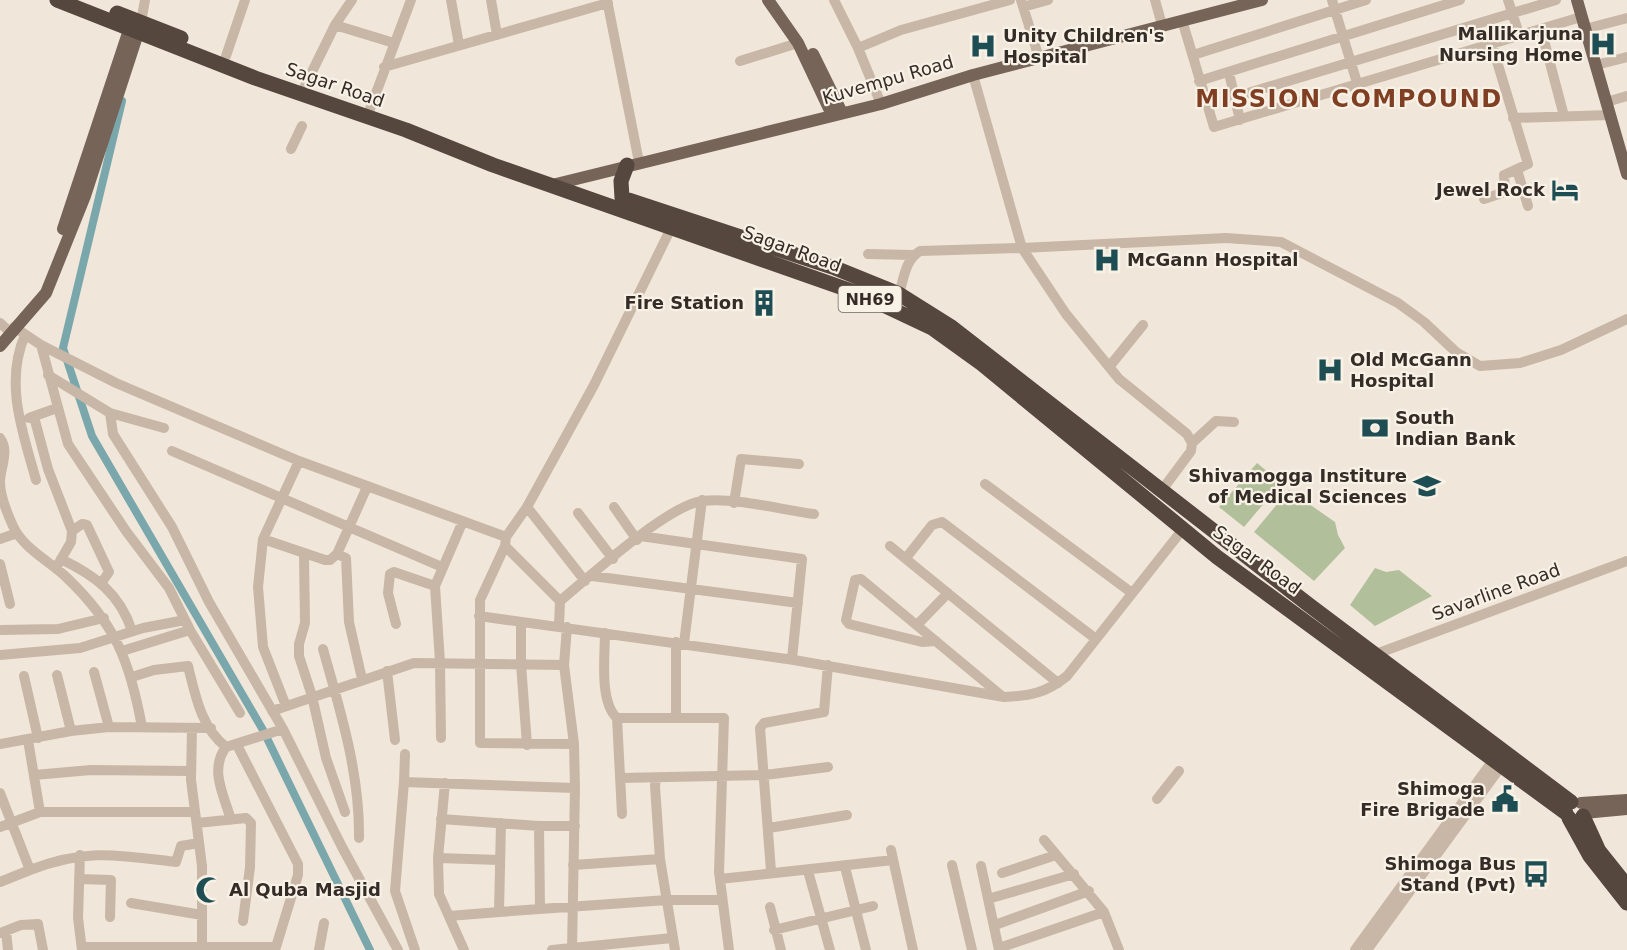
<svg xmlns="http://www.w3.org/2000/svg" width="1627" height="950" font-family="'DejaVu Sans',sans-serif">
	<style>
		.green { fill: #b1bf9a }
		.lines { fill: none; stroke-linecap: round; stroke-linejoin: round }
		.canal { stroke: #7aa7ac; stroke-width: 8 }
		.minor { stroke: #c8b7a6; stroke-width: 10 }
		.major { stroke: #766458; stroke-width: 12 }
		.highway { stroke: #55463e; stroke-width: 15 }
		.labels { text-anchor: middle; stroke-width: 4.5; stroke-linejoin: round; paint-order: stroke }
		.shield { fill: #f8f1e6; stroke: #6f6760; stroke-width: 1.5 }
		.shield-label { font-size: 16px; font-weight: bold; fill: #342c27 }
		.poi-label { font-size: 18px; font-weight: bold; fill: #342c27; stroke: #f8f1e6; text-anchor: end }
		.street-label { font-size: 18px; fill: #342c27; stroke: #f8f1e6 }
		.district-label { font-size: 24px; font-weight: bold; letter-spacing: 1.5px; fill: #803e23; stroke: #f8f1e6 }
	</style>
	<rect width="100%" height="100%" fill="#f0e7da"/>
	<!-- green -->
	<path class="green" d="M1257,463L1281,483L1244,527L1219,507Z
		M1289,490L1335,522L1338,535L1345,548L1314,581L1254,532Z
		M1375,568L1386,572L1399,570L1432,596L1375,626L1350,605Z"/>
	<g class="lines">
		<!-- canal -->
		<path class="canal" d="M122,101L63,348L92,436L263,730L370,950"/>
		<!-- minor -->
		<path class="minor" d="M451,0L459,45
			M491,0L497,35
			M607,0L639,162
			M834,0L858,48L881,104
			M1021,0L1039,58
			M1155,0L1162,25
			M1332,0L1358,86
			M1508,0L1520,37
			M1023,7L1048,0
			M1182,20L1214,127L1581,17
			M141,22L145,0
			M335,25L394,43
			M1541,29L1564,116
			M1585,29L1627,18
			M858,48L901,30L1010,0
			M1193,55L1366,0
			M226,56L245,0
			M740,61L798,43
			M1596,65L1627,57
			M384,67L608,3
			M1229,73L1240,120
			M973,75L1022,248L1226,238L1281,242L1398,303L1424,322L1456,352L1480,366L1520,363L1561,350L1627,319
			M1199,81L1460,0
			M305,86L335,25L352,0
			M1235,97L1556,0
			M1606,102L1627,96
			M370,109L411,0
			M1513,118L1610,115
			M291,149L302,126
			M1517,170L1528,206
			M1484,199L1505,192L1504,175L1528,164L1492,45
			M868,254L913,255
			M899,294C904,278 905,260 920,251L1022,248L1066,314L1119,379L1187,434L1192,443L1191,451L1162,490
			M0,323L10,332
			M14,327L41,345L116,383L299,461L506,537
			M25,335C4,383 23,433 36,480
			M41,345L68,444L126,531L169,588L190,630L240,713
			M1109,367L1143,325
			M48,375L110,413L164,428
			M110,413L113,434L172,527L209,602L283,729L342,847L398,950
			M34,417L48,469L72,531L71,542L56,568
			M29,418L57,408
			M0,438C10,451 0,468 0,482C0,497 7,513 13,526C23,548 48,560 65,576C115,623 130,661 142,727
			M1192,443L1216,421L1234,422
			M172,451L442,567
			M985,484L1132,593
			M734,503L741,459L799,464
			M527,507L585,581
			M614,507L637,540
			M578,513L613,559
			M72,531L82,524L87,525L109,572L102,582
			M640,536L802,559L792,659
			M0,539L17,533
			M263,539L325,560H330L337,554L346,558L349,622L362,679
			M505,546L560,601L559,626
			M890,546L1058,683
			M337,554L367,487
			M304,555L305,623L299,644V656L312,696L326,758L345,812
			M906,558L932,525L942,522L1096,639
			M61,559C96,576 120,594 132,631
			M0,564L10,604
			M592,576L798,603
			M560,601C589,577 669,504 703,501C733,497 783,510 814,514
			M479,616L794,660L1004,697C1030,696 1046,693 1067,676L1183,529
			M521,622V664L527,745
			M396,624L388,593L390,574L394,572L435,586
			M917,625L948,593
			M567,627L564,665L574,744L575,788L572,950
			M0,630L58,629L104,618
			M605,633C605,655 599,702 617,718
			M936,641L922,642L849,624L846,620L855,580L861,579L1003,697
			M684,643L702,500
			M323,649C340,710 360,773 359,838
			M122,651L190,630
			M1376,654L1627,561
			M0,655L80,648L143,628L185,620
			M387,671L395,740
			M94,672L109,727
			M57,675L71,731
			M24,676L38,738
			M132,677L154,670L188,666C195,694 201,728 226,747L283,729
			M286,706L263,647L258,587L263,539L299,461
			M272,711L414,663L564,665
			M676,717V642
			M192,728L191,780L202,866V948
			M441,738L440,662L435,586L463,521
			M28,740L40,812
			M0,744L71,731L109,727L211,728
			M574,744L480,743V600L505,546L506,537L527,507L594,385L674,222
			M226,747C209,770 224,795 231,820
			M34,775L91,770L190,771
			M620,778L765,775L828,767
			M656,779L655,786L660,859L675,950
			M404,782L405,754
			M445,783L438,858L439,894L464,950
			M0,793L30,870L0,882
			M1157,799L1179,771
			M622,814L617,718H724L719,872L729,950
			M441,819L539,826H575
			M197,823L246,818L251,823L250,867L243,921
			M501,823L499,912L667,900H722
			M539,826L540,908
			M0,827L40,812H195
			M769,828L847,815
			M1044,840L1104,912L1119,950
			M891,850L913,950
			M80,855L78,918L82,950
			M438,858L500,860
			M573,865L660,859
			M952,865L972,950
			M981,866L999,950
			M845,867L866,950
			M30,870C87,848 118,855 176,862L181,846L199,843
			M771,871L760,728L764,723L824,712L828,665
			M808,871L830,950
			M1002,873L1056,855
			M79,879L111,880L110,917
			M720,879L893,860
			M988,899L1074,874
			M131,903L202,915
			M770,907L781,950
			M449,916L499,912
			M995,925L1089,891
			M774,930L873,906
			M6,931L8,950
			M0,933L21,925L38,924L43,950
			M82,947H276L298,875V864L237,745
			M999,948L1104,912
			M319,950L324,923
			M415,950L395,891L404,782L575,788
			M552,950L672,938
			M1355,950L1494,759
			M1367,950L1502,765"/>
		<!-- major -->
		<path class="major" d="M768,0L798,43L832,115
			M1577,0L1627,174
			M813,54L842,113
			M552,185L881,104L973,75L1262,0
			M63,229L132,21
			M0,346L46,293L85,196L141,24
			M1581,803L1627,800
			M1584,813L1627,809"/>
		<!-- highway -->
		<path class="highway" d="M57,0L255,78L406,130L493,165L860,294L932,328L982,364L1217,557L1566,813
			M117,13L181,38
			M622,198L621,181L627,165
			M629,200L835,268L899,294L950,326L1309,605L1571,802
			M1583,816L1599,851L1627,886
			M1569,818L1590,856L1627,903"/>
	</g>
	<!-- icons -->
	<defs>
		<symbol id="hospital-bare" viewBox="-9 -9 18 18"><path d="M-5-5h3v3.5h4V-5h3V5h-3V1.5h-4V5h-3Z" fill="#1e4e54" stroke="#f8f1e6" stroke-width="2.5" paint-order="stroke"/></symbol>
		<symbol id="hotel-bare" viewBox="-9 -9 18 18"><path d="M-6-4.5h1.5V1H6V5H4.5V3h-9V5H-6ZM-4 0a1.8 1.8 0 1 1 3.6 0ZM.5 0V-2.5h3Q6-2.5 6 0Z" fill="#1e4e54" stroke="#f8f1e6" stroke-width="2.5" paint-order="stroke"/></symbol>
		<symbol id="building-bare" viewBox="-9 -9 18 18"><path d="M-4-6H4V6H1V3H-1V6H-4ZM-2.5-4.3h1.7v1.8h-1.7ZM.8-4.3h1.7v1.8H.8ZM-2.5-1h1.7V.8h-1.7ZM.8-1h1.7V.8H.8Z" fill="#1e4e54" stroke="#f8f1e6" stroke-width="2.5" paint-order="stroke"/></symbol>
		<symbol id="bank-bare" viewBox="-9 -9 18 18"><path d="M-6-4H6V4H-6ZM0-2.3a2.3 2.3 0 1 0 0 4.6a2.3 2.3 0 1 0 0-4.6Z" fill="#1e4e54" stroke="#f8f1e6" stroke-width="2.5" paint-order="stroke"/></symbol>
		<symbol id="university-bare" viewBox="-9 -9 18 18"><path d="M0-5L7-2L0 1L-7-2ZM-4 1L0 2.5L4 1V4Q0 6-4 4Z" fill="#1e4e54" stroke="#f8f1e6" stroke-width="2.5" paint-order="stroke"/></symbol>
		<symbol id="civic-bare" viewBox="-9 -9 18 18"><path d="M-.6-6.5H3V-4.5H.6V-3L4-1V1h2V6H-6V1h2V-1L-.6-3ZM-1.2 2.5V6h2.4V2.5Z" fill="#1e4e54" stroke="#f8f1e6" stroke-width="2.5" paint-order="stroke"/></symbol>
		<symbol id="bus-bare" viewBox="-9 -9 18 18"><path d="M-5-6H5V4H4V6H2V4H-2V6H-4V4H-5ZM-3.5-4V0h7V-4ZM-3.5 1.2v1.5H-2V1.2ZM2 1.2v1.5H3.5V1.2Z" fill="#1e4e54" stroke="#f8f1e6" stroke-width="2.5" paint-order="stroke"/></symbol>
		<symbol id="mosque-bare" viewBox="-9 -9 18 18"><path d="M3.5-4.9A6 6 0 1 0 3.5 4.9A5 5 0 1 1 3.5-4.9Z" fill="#1e4e54" stroke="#f8f1e6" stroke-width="2.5" paint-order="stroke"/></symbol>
	</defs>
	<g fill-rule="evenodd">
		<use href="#hospital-bare" x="1584" y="25" width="38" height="38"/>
		<use href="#hospital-bare" x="964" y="27" width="38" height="38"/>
		<use href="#hotel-bare" x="1546" y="171" width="38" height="38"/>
		<use href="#hospital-bare" x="1088" y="241" width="38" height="38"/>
		<use href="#building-bare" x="745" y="284" width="38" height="38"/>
		<use href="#hospital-bare" x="1311" y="351" width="38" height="38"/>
		<use href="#bank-bare" x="1356" y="409" width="38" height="38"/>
		<use href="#university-bare" x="1408" y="467" width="38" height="38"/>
		<use href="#civic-bare" x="1486" y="780" width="38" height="38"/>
		<use href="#bus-bare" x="1517" y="855" width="38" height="38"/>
		<use href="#mosque-bare" x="190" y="871" width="38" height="38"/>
	</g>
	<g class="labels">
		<!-- shield labels -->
		<rect class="shield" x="838.5" y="286" width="63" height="26" rx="4.5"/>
		<g class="shield-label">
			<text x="870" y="305">NH69</text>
		</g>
		<!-- poi labels -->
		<g class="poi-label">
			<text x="1583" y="40">Mallikarjuna<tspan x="1583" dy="21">Nursing Home</tspan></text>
			<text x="1003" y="42" text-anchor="start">Unity Children's<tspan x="1003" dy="21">Hospital</tspan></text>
			<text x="1545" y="196">Jewel Rock</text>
			<text x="1127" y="266" text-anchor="start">McGann Hospital</text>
			<text x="744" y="309">Fire Station</text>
			<text x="1350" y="366" text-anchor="start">Old McGann<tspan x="1350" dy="21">Hospital</tspan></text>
			<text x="1395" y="424" text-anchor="start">South<tspan x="1395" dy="21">Indian Bank</tspan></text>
			<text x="1407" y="482">Shivamogga Institure<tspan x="1407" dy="21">of Medical Sciences</tspan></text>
			<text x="1485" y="795">Shimoga<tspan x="1485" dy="21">Fire Brigade</tspan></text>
			<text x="1516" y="870">Shimoga Bus<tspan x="1516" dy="21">Stand (Pvt)</tspan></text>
			<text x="229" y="896" text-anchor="start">Al Quba Masjid</text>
		</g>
		<!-- street labels -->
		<g class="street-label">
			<text transform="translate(888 80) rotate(-16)" y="6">Kuvempu Road</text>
			<text transform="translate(335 85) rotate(19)" y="6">Sagar Road</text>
			<text transform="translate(792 249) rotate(20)" y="6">Sagar Road</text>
			<text transform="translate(1257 560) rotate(36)" y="6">Sagar Road</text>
			<text transform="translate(1496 592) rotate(-20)" y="6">Savarline Road</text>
		</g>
		<!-- district labels -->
		<g class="district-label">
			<text x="1349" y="107">MISSION COMPOUND</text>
		</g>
	</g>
</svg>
